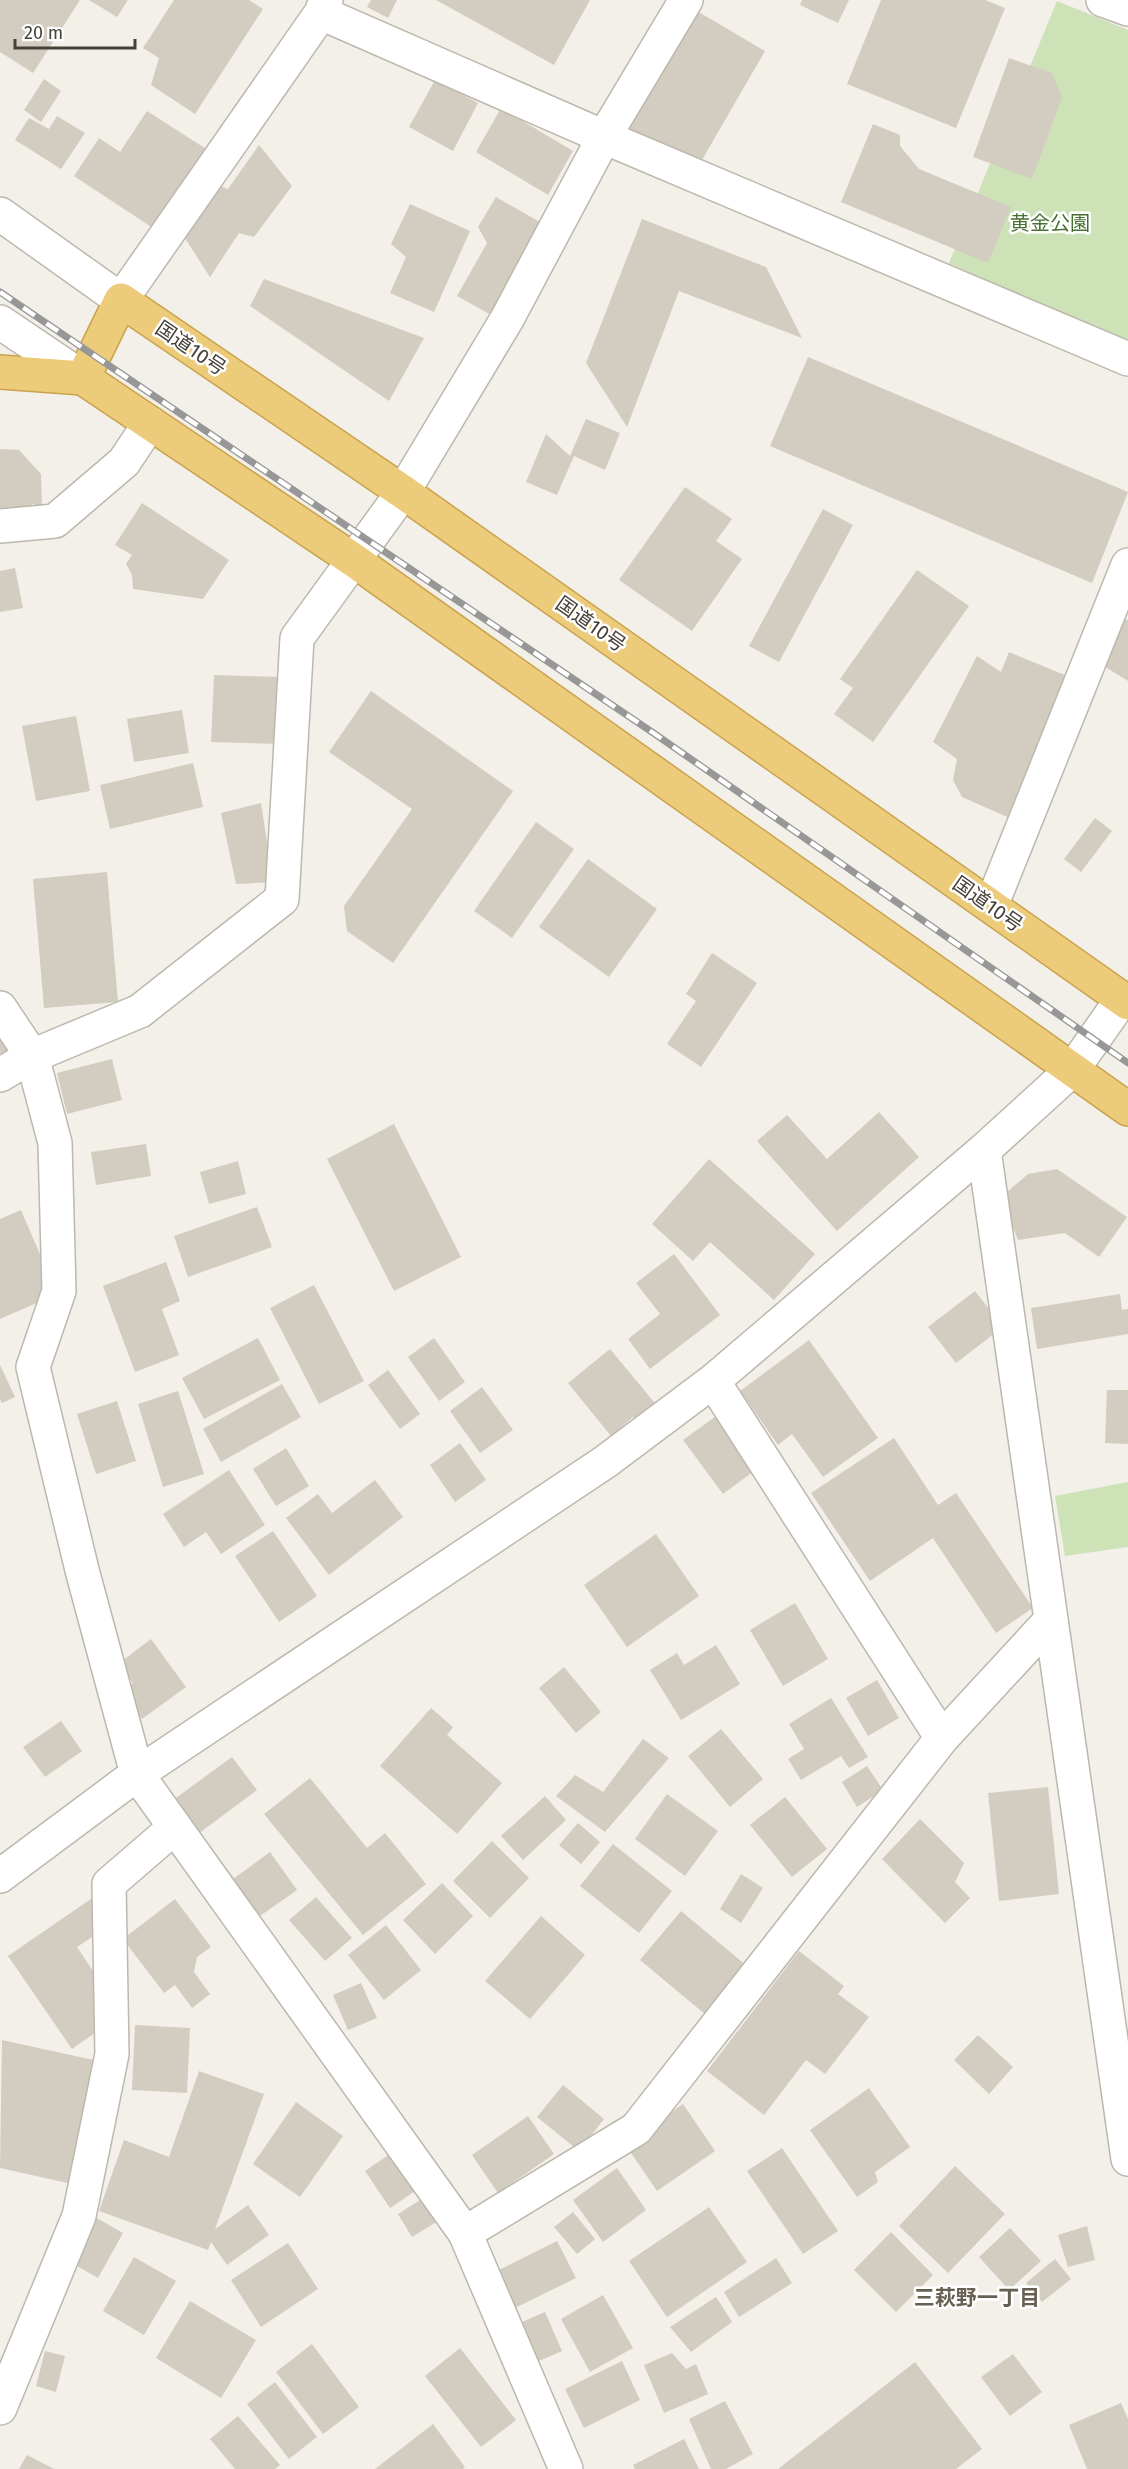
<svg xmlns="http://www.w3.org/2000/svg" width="1128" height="2469" font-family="'Fira Sans','Noto Sans JP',sans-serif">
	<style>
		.green { fill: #cde2b7 }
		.building { fill: #d3ccc0 }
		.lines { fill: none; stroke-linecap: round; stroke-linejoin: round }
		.minor-casing { stroke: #bdb8ad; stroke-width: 36 }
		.highway-casing { stroke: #caa24c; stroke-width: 36 }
		.minor { stroke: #fff; stroke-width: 33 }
		.highway { stroke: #eccc7b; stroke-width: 33 }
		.rail-casing { stroke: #979797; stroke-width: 7 }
		.rail { stroke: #fff; stroke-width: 4.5; stroke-dasharray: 14; stroke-linecap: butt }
		.labels { text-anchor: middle; stroke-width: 5; stroke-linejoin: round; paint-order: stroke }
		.park-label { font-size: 20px; fill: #477033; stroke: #fff }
		.street-label { font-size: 20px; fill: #454139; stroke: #fff }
		.neighbourhood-label { font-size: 21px; font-weight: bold; fill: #675f51; stroke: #fff }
	</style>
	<rect width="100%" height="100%" fill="#f3f0e9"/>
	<!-- green -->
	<path class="green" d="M1057,1L1128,30V345L949,263Z
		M1128,1482V1547L1065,1556L1055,1496Z"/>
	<!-- building -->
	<path class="building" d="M0,0H80L33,73L0,52Z
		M89,0H128L117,17Z
		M174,0H249L263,9L195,114L151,85L159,58L143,48Z
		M371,0H397L388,18L367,7Z
		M436,0H590L554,65Z
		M802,0H849L838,23L800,5Z
		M881,0H985L1005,8L956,128L847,84Z
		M697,11L765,51L695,172L625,132Z
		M1009,58L1052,73L1062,98L1032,179L973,157Z
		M44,79L61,91L41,122L24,110Z
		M435,80L478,103L453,151L409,127Z
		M501,108L573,151L548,195L476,152Z
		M147,111L214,154L162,234L74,176L99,138L120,152Z
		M57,116L85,133L61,169L15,140L29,118L49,129Z
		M873,124L900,135V146L919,169L1011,207L988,263L841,202Z
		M259,145L292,186L254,237L239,233L210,277L179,229L216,185L228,189Z
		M496,197L545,225L493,316L457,296L487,243L478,227Z
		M410,204L470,231L434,312L390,293L406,257L391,244Z
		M642,219L766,267L802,338L679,291L627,427L586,363Z
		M264,279L424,338L389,401L250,306Z
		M808,357L1128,492L1092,583L770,446Z
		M586,419L620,433L605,470L574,456L557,495L526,482L546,434L570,456Z
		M0,449L19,450L41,474L42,506L32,504L31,516L0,514Z
		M685,487L732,519L716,541L742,559L692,631L619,580Z
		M142,503L229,560L203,599L133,589L132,575L126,564L132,555L115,545Z
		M823,509L853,525L779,662L749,646Z
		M15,568L23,608L0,612V571Z
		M917,570L969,606L873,742L834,714L853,688L840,679Z
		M1126,619L1128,620V681L1099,663Z
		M1009,652L1072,678L1021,823L962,797L953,780L957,759L933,742L977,656L1001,672Z
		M214,675L282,677L280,744L211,742Z
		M371,691L513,791L393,963L347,931L344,906L412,809L329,752Z
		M182,710L189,753L134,762L127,719Z
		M76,716L90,791L36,801L22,726Z
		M193,763L203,807L110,829L100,785Z
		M261,803L273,882L236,884L221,813Z
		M1095,818L1112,831L1081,872L1064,859Z
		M536,822L574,849L512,938L474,911Z
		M588,859L657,909L609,977L539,927Z
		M107,872L118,1002L44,1008L33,879Z
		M712,953L757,983L701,1067L667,1044L696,1001L686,994Z
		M0,1035L12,1056L0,1063Z
		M112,1059L122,1100L67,1114L57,1073Z
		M879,1112L919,1157L837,1231L757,1141L787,1115L827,1159Z
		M394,1124L461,1257L394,1291L327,1159Z
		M146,1144L151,1176L96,1185L91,1152Z
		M709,1159L815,1254L774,1300L710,1242L693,1261L652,1224Z
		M238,1161L246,1194L209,1204L200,1172Z
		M1057,1169L1127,1217L1099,1257L1065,1233L1018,1240L1001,1197L1028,1174Z
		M257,1207L272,1247L188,1277L174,1236Z
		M21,1210L57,1294L0,1319V1219Z
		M674,1254L720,1315L650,1369L628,1339L660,1314L636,1283Z
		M166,1262L180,1301L162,1309L179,1355L135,1372L103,1286Z
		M314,1285L364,1381L319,1404L270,1308Z
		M975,1291L1003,1327L956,1363L928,1327Z
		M1120,1294L1122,1310L1128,1309V1334L1037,1349L1031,1308Z
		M258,1338L280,1380L204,1419L182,1378Z
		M434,1338L465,1382L439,1401L408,1357Z
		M809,1340L878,1438L823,1477L792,1434L778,1445L740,1391Z
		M610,1349L659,1408L640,1425L633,1417L611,1436L568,1383Z
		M0,1365L15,1397L2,1403L0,1399Z
		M388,1370L420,1414L400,1429L368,1385Z
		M282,1384L301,1417L221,1462L203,1429Z
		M482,1387L513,1430L480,1453L450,1411Z
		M1107,1390H1128V1444L1105,1443Z
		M178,1391L204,1474L163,1487L138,1404Z
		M117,1401L136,1461L96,1474L77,1414Z
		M719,1414L758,1468L723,1494L683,1440Z
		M894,1438L938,1505L956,1493L1033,1608L996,1633L933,1538L870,1581L811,1493Z
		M460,1443L486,1480L455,1502L430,1465Z
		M286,1448L309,1486L276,1506L253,1469Z
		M229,1470L265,1525L221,1554L206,1532L184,1547L163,1514Z
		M375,1480L403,1517L329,1575L286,1518L318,1494L332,1513Z
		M273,1531L317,1596L279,1622L235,1556Z
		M656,1534L699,1596L627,1647L584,1585Z
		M795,1603L828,1659L783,1686L750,1630Z
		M151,1639L186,1687L142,1719L121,1691L133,1683L118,1664Z
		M716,1645L740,1684L681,1720L650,1670L677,1653L684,1665Z
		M564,1667L601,1712L576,1733L539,1688Z
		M877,1680L899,1718L868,1736L846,1698Z
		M831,1698L868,1757L849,1768L841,1756L801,1780L788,1759L804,1749L789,1724Z
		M431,1708L453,1727L447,1735L502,1783L457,1834L380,1766Z
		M61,1721L82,1751L45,1777L23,1747Z
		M721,1729L763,1779L730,1807L688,1756Z
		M643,1739L669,1758L605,1832L556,1796L575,1775L603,1792Z
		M232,1757L257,1790L194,1837L169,1803Z
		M867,1766L883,1790L857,1807L842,1782Z
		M310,1778L367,1848L385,1833L426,1884L363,1935L264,1814Z
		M1048,1787L1059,1894L999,1901L988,1793Z
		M667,1794L718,1831L685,1876L635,1839Z
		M545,1796L566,1820L523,1860L501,1836Z
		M785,1797L827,1849L792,1877L750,1825Z
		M920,1819L964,1863L955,1882L970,1898L945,1923L882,1859Z
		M578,1823L600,1842L581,1864L559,1845Z
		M492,1841L529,1878L490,1918L453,1881Z
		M613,1844L672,1891L639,1933L580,1886Z
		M270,1852L297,1890L233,1935L207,1898Z
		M741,1874L763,1888L741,1923L720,1909Z
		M442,1883L473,1916L435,1954L403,1920Z
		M101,1892L119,1919L77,1947L101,1983L102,2028L72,2049L8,1956Z
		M316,1897L352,1938L325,1961L289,1920Z
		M175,1899L211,1947L197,1957L194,1972L210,1994L192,2008L175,1985L164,1993L123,1939Z
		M681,1911L747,1966L706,2015L640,1960Z
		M541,1916L585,1955L530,2019L485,1981Z
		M386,1925L421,1970L384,2000L348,1955Z
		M799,1951L844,1986L838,1994L869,2017L825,2074L806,2060L764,2115L707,2071Z
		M361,1983L377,2018L348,2030L333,1995Z
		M135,2025L190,2028L187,2093L132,2090Z
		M978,2035L1013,2067L989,2094L954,2060Z
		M2,2040L98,2061L72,2184L0,2168Z
		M199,2071L264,2094L215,2229L248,2205L269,2235L227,2265L211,2242L208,2250L99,2211L124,2140L169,2157Z
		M563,2085L604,2119L579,2151L537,2117Z
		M869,2088L910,2147L875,2172L878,2182L857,2197L810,2130Z
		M296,2102L343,2136L300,2197L253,2164Z
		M683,2104L715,2151L657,2191L625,2144Z
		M528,2116L554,2154L498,2193L472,2155Z
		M782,2148L838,2231L803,2254L747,2171Z
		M396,2150L421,2187L390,2208L365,2171Z
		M955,2166L1005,2214L948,2273L899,2226Z
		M617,2168L646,2210L603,2242L573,2200Z
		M428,2195L443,2218L412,2237L398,2214Z
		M709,2207L747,2262L667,2317L629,2261Z
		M573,2212L595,2239L577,2254L554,2227Z
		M95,2217L123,2233L98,2278L70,2262Z
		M1087,2226L1095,2260L1068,2267L1058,2235Z
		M1010,2228L1041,2261L1009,2290L979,2257Z
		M891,2232L933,2275L896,2312L854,2270Z
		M557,2241L576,2278L511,2310L493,2273Z
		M288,2243L318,2289L261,2327L231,2280Z
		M134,2257L176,2281L144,2335L103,2311Z
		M776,2258L792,2283L739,2317L724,2292Z
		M1055,2259L1071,2279L1042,2302L1026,2283Z
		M603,2295L633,2348L590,2372L561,2319Z
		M716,2297L732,2322L691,2352L670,2327Z
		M190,2301L256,2340L221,2398L156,2358Z
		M545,2312L562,2351L532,2364L515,2325Z
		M312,2344L359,2407L323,2434L276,2372Z
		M460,2348L516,2420L481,2447L425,2376Z
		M45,2351L65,2356L56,2392L36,2386Z
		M672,2353L686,2369L696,2364L708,2394L664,2413L644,2365Z
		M1013,2354L1042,2392L1010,2416L981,2377Z
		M622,2361L640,2400L584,2428L565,2389Z
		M915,2362L982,2449L956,2469H778Z
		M275,2382L317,2437L289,2459L247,2404Z
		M725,2401L753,2454L726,2469H711L689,2419Z
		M1121,2403L1128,2419V2469H1087L1069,2425Z
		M238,2416L280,2465L275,2469H235L210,2439Z
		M433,2424L465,2467L463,2469H375Z
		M684,2439L699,2469H635L633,2465Z
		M27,2455L54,2469H19Z"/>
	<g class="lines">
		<defs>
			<path id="minor" d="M1103,0L1128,9
				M321,13L604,137L1128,359
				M0,214L121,300L321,13L326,0
				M0,322L83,378
				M0,526L55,521L124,462L150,423
				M991,906L1128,565
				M0,1008L32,1056L55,1143L59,1291L33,1367L82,1570L137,1774L465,2233L566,2469
				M0,1075L32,1056L140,1011L282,899L297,638L403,492L507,319L604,137L686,0
				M984,1150L1128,2159
				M713,1381L942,1738
				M0,1876L137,1774L605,1462L713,1381L984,1150L1073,1069L1122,999
				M465,2233L636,2129L942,1738L1051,1620
				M0,2408L79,2216L112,2054L109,1884L175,1827"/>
			<path id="highway" d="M0,372L83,378L355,561L1128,1109
				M83,378L121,300L403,492L1128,1003"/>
		</defs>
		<!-- minor casing -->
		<use href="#minor" class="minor-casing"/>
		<!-- highway casing -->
		<use href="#highway" class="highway-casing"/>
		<!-- minor -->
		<use href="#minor" class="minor"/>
		<!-- highway -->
		<use href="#highway" class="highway"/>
		<defs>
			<path id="rail" d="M0,292L652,732L1128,1063"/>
		</defs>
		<!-- rail casing -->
		<use href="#rail" class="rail-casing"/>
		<!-- rail -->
		<use href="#rail" class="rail"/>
	</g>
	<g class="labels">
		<!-- park labels -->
		<g class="park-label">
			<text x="1050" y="230">黄金公園</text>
		</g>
		<!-- street labels -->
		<g class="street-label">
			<text transform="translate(191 348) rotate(34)" y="7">国道10号</text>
			<text transform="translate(591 624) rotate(35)" y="7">国道10号</text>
			<text transform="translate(988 904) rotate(35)" y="7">国道10号</text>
		</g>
		<!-- neighbourhood labels -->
		<g class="neighbourhood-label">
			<text x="977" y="2305">三萩野一丁目</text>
		</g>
	</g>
	<!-- scale -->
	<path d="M15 39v9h120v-9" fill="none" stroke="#454139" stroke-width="3"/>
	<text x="24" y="39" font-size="18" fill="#454139" stroke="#ffffff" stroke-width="4.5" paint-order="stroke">20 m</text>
</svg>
